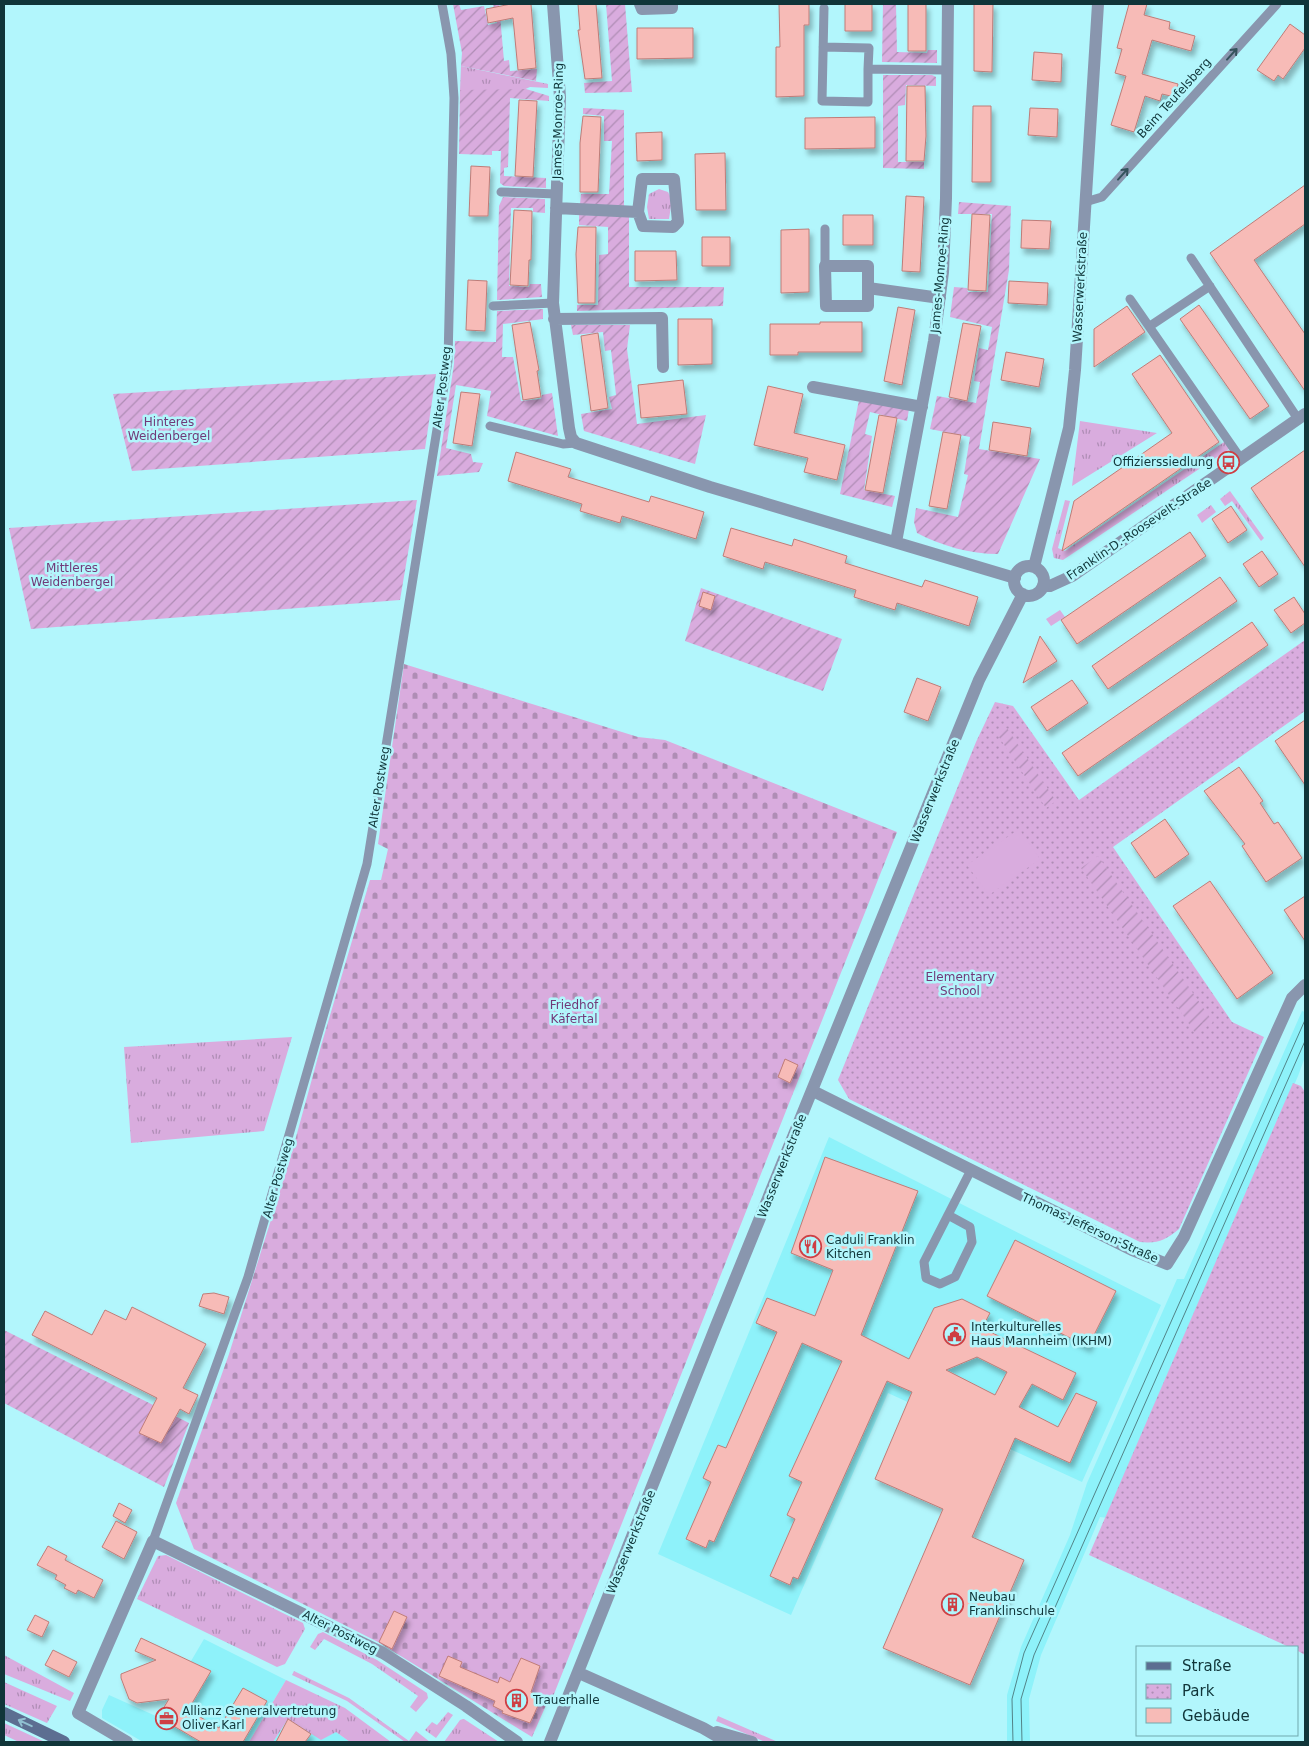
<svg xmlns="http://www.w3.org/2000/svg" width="1309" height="1746" font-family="'DejaVu Sans',sans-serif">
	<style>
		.built { fill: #8ef2fa }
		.grass { fill: url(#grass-tufts) }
		.cemetery { fill: url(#cemetery-stones) }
		.park { fill: url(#park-dots) }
		.garden { fill: url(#garden-furrows) }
		.pitch { fill: #d9acde }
		.building { fill: #f7bbb7; stroke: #bf7c78; fill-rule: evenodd; filter: url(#shadow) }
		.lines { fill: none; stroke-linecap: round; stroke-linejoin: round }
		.service { stroke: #8996ae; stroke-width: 9 }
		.minor { stroke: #8996ae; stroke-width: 12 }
		.tertiary { stroke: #8996ae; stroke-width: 12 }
		.secondary { stroke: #5c6e91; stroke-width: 12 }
		.tram { stroke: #528488; stroke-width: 1 }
		.oneway { stroke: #34525c }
		.oneway2 { stroke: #90c0d1 }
		.labels { text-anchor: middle; stroke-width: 5; stroke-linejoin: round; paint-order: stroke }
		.street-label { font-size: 12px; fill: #103539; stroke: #b2f6fc }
		.park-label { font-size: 12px; fill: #713978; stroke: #b2f6fc }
		.poi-label { font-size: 12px; fill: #103539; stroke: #b2f6fc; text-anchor: start }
	</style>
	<defs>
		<pattern id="grass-tufts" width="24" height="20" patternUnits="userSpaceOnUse" patternTransform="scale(1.25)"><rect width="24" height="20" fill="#d9acde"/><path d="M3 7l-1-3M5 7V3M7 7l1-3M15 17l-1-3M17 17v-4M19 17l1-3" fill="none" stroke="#af8db5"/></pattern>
		<pattern id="cemetery-stones" width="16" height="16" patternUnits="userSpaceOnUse" patternTransform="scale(1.25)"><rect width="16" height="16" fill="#d9acde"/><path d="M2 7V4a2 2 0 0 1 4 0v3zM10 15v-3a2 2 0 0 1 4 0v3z" fill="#af8db5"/></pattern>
		<pattern id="park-dots" width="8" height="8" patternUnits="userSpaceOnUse" patternTransform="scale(1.25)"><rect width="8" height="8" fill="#d9acde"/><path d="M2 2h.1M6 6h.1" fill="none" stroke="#af8db5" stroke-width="1.8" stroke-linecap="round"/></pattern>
		<pattern id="garden-furrows" width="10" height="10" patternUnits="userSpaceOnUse" patternTransform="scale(1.25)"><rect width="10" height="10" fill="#d9acde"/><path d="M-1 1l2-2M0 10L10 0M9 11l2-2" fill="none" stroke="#af8db5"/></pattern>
		<filter id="shadow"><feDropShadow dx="3" dy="5.5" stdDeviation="2.5" flood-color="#0004"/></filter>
	</defs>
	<rect width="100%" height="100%" fill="#b2f6fc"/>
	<!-- built -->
	<path class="built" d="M1302,1011L1305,1012V1057L1298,1076L1108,1518L1100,1517L1041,1655L1029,1699L1030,1742H1007V1695L1021,1647L1070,1535L1087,1483L1177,1279H1184Z
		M829,1137L1161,1305L1082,1482L888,1393L791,1615L658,1554Z
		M204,1639L286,1680L249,1742H143L102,1718V1710L109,1695L158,1717Z
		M288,1719L336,1732L350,1742H273Z"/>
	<!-- grass -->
	<path class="grass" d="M461,66L548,84V88L530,87L521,91L460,90Z
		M659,189L668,192L672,200L669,219H649L647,207L649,194Z
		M1080,421L1157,433L1072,486Z
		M1227,440L1232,447L1063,560L1054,558L1052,549L1065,500L1070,501L1058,548L1065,551Z
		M1230,491L1264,538L1261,541L1232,501L1225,506L1220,499Z
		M1211,505L1216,512L1202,523L1197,515Z
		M1060,610L1065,617L1051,626L1046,619Z
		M292,1037L264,1131L131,1143L124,1047Z
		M166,1555L303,1623L305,1629L285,1664L277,1667L137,1599L158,1556Z
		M323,1632L377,1660L427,1693L428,1698L416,1712L410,1707L418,1696L372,1664L324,1639L315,1650L310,1647L318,1634Z
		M4,1655L74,1693L70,1701L4,1674Z
		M294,1671L349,1698L409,1741L416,1731L430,1742H405L347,1701L292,1675Z
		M286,1680L345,1708L391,1742H350L336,1732L321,1740L288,1719L273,1742H249Z
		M4,1682L57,1706L47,1723L4,1704Z
		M448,1712L453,1715L436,1738L425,1730L432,1722L437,1725Z
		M718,1716L778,1742H765L716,1721Z
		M463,1719H464L499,1742H444L460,1720Z
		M4,1723L45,1742H19L4,1735Z"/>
	<!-- cemetery -->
	<path class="cemetery" d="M404,664L638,737L665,740L897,832L550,1704L547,1703L532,1737L378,1642L194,1549L176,1503L229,1354L290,1159L321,1046L370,880H381L388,849L378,844Z"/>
	<!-- park -->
	<path class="park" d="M1305,640V711L1113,847L1232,1022L1264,1037L1179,1229C1166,1240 1157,1244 1140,1242L849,1099L838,1080L976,742L995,702L1013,706L1079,800Z
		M1293,1083L1301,1086L1305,1092V1655L1298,1651V1647H1289L1089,1555Z"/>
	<!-- garden -->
	<path class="garden" d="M453,4H459L461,10L484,6L488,25L497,23L493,4H499L504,61L509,60L510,71L537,69L536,81L461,66L462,53Z
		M606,4H625L632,92L585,93L584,83L612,81Z
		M883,4H896L897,52L927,53L928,50H937V63L882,62Z
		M883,75H932L936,77V86L906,85L905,105L898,106V162H924V169L883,168Z
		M526,89L549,96V101L510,98L508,167L504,168V176L546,178V188L504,186L500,183L501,151H492V155L459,154L460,90Z
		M583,108L624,110V206L580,204L581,194H609L612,141H604V116L583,114Z
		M503,197L545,199V213L533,212V208H511L509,286L529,287L530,284H541L542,297L497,300L499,206Z
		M959,202L1011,206L1009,270L979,449L1040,459L998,554C970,554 942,546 917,533L914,522L916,508L958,517L968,475L964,474L970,437L930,429L937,396L976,403L980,382L974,381L979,348L988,350L992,327L950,317L954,287L967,288L968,292H988L992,214H958Z
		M579,215L629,216V287H724L723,306L577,311V305H598L599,255L608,254V227L579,225Z
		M543,309V319L503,324L502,357H513L521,401L541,399L542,395L552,393L558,436L487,416L491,391L456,385L446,448L471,454L473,462L483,463L479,472L437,476L454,364L455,341L496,342L497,311Z
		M571,325H630L627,349L637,424L706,415L695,464L584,431L581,414L612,409L609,397L616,395L611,350L605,351L603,332L573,335Z
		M436,374L425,449L132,471L113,394Z
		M859,400L909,409L907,421L870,412L865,434L872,436L864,490L895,496L892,507L840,494Z
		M417,500L400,600L31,629L9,528Z
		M701,588L842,639L823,691L685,641Z
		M1007,728L1056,801L1046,808L997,734Z
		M1098,856L1213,1022L1196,1034L1081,868Z
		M4,1330L189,1423L164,1487L4,1403Z"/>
	<!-- pitch -->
	<path class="pitch" d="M1019,829L1040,859L989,895L967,865Z"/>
	<!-- building -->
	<path class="building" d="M511,4H531L536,68L518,70L513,18L488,23L486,9Z
		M578,4H596L602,78L585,79L578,30H580Z
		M779,4H809V25H804V96L776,97V47H780Z
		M845,4H872V31H845Z
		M908,4H926V51H908Z
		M974,4H993L992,72L974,71Z
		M1129,4H1147L1144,15L1170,22L1169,29L1195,36L1191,51L1152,40L1142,74L1178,84L1175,97L1162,94L1160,101L1145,96L1134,132L1111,125L1126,76L1115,73L1122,49L1117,48Z
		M1290,24L1305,35V48L1283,79L1278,75L1274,81L1257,70Z
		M637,28H693V58L637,59Z
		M1034,52L1062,54L1061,82L1032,80Z
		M907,86H925L926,136L924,161H906Z
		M519,100L537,101L533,177L515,176Z
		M973,106H991V182H972Z
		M1030,108L1058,109L1057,137L1028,135Z
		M583,116L601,117L598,192H580V143Z
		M875,117V148L805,149V118Z
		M662,132V160L637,161L636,133Z
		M725,153L726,210H696L695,154Z
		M471,166L490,167L488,216H469Z
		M1305,185V224L1254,260L1305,334V391L1210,253Z
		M906,196L924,197L920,272L902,271Z
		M514,210L532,211L531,260H529L528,286L510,285Z
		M972,214L990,215L986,291L968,290Z
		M843,215H873V245H843Z
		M1022,220L1051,221L1049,249L1021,248Z
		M578,227H596L595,303H578L576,254Z
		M809,229V292L781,293V230Z
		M702,237H730V266H702Z
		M635,251H676L677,280L635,281Z
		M468,280L487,281L485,331L466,330Z
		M1009,281L1048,283L1047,305L1008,303Z
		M1199,305L1269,406L1250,419L1180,319Z
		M1127,306L1145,332L1094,367V329Z
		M898,307L915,310L902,385L884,381Z
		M678,319H712V364L678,365Z
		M530,322L539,370L537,371L541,397L523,400L512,325Z
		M820,322H862V352H798V355H770V324H820Z
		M963,323L981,326L967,401L949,397Z
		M598,333L608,408L591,411L581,336Z
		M1006,352L1044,359L1039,387L1001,380Z
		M1160,355L1219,442L1062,551L1074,501L1172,433L1132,374Z
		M683,380L687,414L641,418L638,385Z
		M768,386L803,394L794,433L845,445L837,480L804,472L808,458L754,445Z
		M461,392L480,394L472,446L453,443Z
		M879,415L897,418L883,493L865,490Z
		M993,422L1031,428L1027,456L989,450Z
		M943,432L961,435L947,509L929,506Z
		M1305,450V567L1251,488Z
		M516,452L571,469L568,477L649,502L651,496L704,512L696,539L622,516L620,523L580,511L582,504L508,481Z
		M1231,506L1247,530L1228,543L1212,519Z
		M731,528L792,546L794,539L847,556L845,563L922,587L925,580L978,597L969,626L897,603L895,610L854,597L856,590L765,562L763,569L723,556Z
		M1190,532L1206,556L1077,644L1061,620Z
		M1262,551L1278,574L1259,587L1243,564Z
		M1220,577L1237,601L1108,689L1092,666Z
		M703,592L715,596L711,610L699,606Z
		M1294,597L1305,614V623L1291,633L1274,610Z
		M1252,622L1268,645L1078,776L1062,753Z
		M1040,636L1057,661L1023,683Z
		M917,678L941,687L928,721L904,712Z
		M1072,680L1088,703L1047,731L1031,707Z
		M1305,720V785L1275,741Z
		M1239,767L1263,801L1260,803L1274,824L1278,822L1302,858L1266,882L1242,846L1245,844L1204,791Z
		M1165,819L1189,854L1155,878L1131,843Z
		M1210,881L1273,973L1237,999L1173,906Z
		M1305,896V941L1284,910Z
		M785,1059L798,1065L790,1083L778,1077Z
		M825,1157L918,1191L861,1335L909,1359L934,1308L962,1299L990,1313L982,1328L1076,1373L1063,1400L1032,1384L1019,1407L1058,1427L1076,1393L1097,1402L1070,1463L1015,1438L972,1537L1024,1560L970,1685L883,1648L943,1509L875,1479L912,1392L887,1381L798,1579L793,1577L790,1585L770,1576L795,1519L787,1515L802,1482L789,1476L842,1361L802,1343L714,1542L709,1540L706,1548L686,1539L711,1482L703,1478L718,1445L726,1448L777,1332L756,1323L767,1298L815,1316L833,1270L791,1253ZM977,1357L1007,1372L995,1395L946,1370Z
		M1015,1240L1116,1291L1088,1347L987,1296Z
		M214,1293L229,1297L224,1314L199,1306L203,1294Z
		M132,1307L206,1344L183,1388L198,1395L189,1414L180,1409L161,1443L139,1433L157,1398L32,1335L45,1311L92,1335L105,1310L126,1320Z
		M119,1503L132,1510L125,1523L113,1516Z
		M116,1521L137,1532L124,1559L102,1547Z
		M48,1546L67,1556L65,1560L103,1580L94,1598L78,1590L76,1594L64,1588L66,1585L55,1579L57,1575L37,1565Z
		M394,1611L407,1617L392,1649L379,1642Z
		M35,1615L49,1622L42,1637L27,1630Z
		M141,1638L211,1671L188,1710L219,1728L243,1688L267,1701L243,1742H201L158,1717L169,1699L137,1703L129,1699L121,1678V1674L156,1660L135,1651Z
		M53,1650L77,1662L69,1677L45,1665Z
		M448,1656L462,1662L460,1667L498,1683L500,1677L510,1682L521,1658L540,1666L531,1692L542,1697L530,1723L502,1713L503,1711L493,1706L495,1701L439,1676Z
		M288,1719L311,1734L305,1742H276Z"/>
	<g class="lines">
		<!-- service -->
		<path class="service" d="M824,8L822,101L868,102V69L947,70
			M823,47L869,48L868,69
			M501,192L557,194
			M1085,202L1102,197L1277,4
			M1191,258L1298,419
			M825,266V229
			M1130,299L1241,459
			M493,306L553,303
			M1150,326L1210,286
			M490,426L563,444L576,443
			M948,1215L970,1227L972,1242L955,1277L940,1284L926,1278L924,1262L971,1170
			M153,1541L248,1277L367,864L448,361L454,98L451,54L442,4"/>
		<!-- minor -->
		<path class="minor" d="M553,4L560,97L553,303L569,428L571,437L576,443L710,487L1015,578
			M640,4L642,9L672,8V4
			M642,179H674L678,222L673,227L643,226L638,212Z
			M556,208L638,212
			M825,266H868V306H826Z
			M868,288L940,298
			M554,319L662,318L663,367
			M813,387L922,407
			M896,542L934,341L943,272L946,198L948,4
			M1043,586H1050L1072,576L1305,414
			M813,1091L1132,1250L1167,1264L1184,1237L1292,998L1305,985
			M127,1742L78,1713L153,1541L383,1653L466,1706L517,1742"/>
		<!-- tertiary -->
		<path class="tertiary" d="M1014 581a15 15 0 1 1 30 0a15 15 0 1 1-30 0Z
			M1034,567L1069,428L1075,370L1098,4
			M579,1673L703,1728L727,1742
			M717,1732L752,1742
			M550,1742L716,1326L979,680L1023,594"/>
		<!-- secondary -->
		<path class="secondary" d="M4,1713L64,1742"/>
		<!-- tram -->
		<path class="tram" d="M1013,1742L1012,1699L1024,1653L1305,1020
			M1022,1742L1021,1699L1034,1655L1305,1041"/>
	</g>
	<!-- one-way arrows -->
	<defs><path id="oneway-shaft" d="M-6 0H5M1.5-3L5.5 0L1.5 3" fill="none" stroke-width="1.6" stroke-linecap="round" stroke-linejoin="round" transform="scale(1.25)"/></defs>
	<g class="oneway">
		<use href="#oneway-shaft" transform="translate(1232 54) rotate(-48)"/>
		<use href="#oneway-shaft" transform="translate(1123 174) rotate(-48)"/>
	</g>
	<use class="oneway2" href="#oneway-shaft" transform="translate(25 1723) rotate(-155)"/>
	<!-- icons -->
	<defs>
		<symbol id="bus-ring" viewBox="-11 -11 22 22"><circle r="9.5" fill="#b2f6fc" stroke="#ce3f44" stroke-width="1.5"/><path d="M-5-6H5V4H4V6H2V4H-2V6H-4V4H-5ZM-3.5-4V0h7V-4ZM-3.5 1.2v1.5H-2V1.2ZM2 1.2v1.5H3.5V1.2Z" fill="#ce3f44"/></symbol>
		<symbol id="restaurant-ring" viewBox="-11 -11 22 22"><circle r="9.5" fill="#b2f6fc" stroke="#ce3f44" stroke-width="1.5"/><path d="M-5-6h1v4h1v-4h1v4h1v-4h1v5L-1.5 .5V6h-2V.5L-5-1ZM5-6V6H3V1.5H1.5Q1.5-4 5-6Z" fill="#ce3f44"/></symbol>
		<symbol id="civic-ring" viewBox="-11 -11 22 22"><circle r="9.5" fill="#b2f6fc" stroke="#ce3f44" stroke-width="1.5"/><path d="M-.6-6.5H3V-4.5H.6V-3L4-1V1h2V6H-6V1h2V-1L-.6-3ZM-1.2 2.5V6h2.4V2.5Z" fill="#ce3f44"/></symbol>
		<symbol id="building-ring" viewBox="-11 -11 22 22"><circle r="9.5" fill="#b2f6fc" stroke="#ce3f44" stroke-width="1.5"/><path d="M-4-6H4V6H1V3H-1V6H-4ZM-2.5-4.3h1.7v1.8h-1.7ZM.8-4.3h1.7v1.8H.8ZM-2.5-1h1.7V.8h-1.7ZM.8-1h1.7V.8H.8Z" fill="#ce3f44"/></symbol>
		<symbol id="office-ring" viewBox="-11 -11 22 22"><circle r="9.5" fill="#b2f6fc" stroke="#ce3f44" stroke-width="1.5"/><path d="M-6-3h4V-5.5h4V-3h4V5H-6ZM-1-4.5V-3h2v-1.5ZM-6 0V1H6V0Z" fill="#ce3f44"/></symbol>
	</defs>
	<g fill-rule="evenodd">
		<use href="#bus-ring" x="1216" y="450" width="25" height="25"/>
		<use href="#restaurant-ring" x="798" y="1234" width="25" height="25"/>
		<use href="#civic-ring" x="942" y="1322" width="25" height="25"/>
		<use href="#building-ring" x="940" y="1592" width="25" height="25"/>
		<use href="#building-ring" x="504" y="1688" width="25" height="25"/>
		<use href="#office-ring" x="154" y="1706" width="25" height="25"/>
	</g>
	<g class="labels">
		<!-- street labels -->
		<g class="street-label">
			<text transform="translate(1174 98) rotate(-48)" y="4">Beim Teufelsberg</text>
			<text transform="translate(558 121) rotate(-89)" y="4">James-Monroe-Ring</text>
			<text transform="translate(940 275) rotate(-85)" y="4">James-Monroe-Ring</text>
			<text transform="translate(1080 287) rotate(-87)" y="4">Wasserwerkstraße</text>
			<text transform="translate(442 387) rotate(-83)" y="4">Alter Postweg</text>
			<text transform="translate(1139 529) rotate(-34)" y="4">Franklin-D.-Roosevelt-Straße</text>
			<text transform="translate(379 787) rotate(-81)" y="4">Alter Postweg</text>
			<text transform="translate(935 791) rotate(-68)" y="4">Wasserwerkstraße</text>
			<text transform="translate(782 1166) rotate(-68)" y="4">Wasserwerkstraße</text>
			<text transform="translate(278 1178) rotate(-74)" y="4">Alter Postweg</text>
			<text transform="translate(1090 1228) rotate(25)" y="4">Thomas-Jefferson-Straße</text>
			<text transform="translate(631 1542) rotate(-68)" y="4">Wasserwerkstraße</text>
			<text transform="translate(340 1632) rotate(27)" y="4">Alter Postweg</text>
		</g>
		<!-- park labels -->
		<g class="park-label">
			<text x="169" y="426">Hinteres<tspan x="169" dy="14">Weidenbergel</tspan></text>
			<text x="72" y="572">Mittleres<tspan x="72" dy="14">Weidenbergel</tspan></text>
			<text x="960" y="981">Elementary<tspan x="960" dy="14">School</tspan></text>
			<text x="574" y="1009">Friedhof<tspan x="574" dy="14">Käfertal</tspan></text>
		</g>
		<!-- poi labels -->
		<g class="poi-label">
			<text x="1213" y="466" text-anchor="end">Offizierssiedlung</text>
			<text x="826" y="1244">Caduli Franklin<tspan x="826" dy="14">Kitchen</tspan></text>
			<text x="971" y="1331">Interkulturelles<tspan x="971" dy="14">Haus Mannheim (IKHM)</tspan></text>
			<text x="969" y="1601">Neubau<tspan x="969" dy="14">Franklinschule</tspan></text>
			<text x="533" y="1704">Trauerhalle</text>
			<text x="182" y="1715">Allianz Generalvertretung<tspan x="182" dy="14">Oliver Karl</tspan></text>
		</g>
	</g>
	<!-- border -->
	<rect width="1309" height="1746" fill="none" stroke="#103539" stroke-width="10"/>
	<!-- legend -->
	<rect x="1136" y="1646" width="162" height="90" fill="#b2f6fc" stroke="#71a9ae"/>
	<rect x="1146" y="1662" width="25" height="8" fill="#5c6e91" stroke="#71a9ae"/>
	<text x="1182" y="1671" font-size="15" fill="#103539">Straße</text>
	<rect x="1146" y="1684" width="25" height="15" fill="url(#park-dots)" stroke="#71a9ae"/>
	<text x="1182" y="1696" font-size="15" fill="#103539">Park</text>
	<rect x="1146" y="1708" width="25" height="15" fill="#f7bbb7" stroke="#71a9ae"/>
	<text x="1182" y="1721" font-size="15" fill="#103539">Gebäude</text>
</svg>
